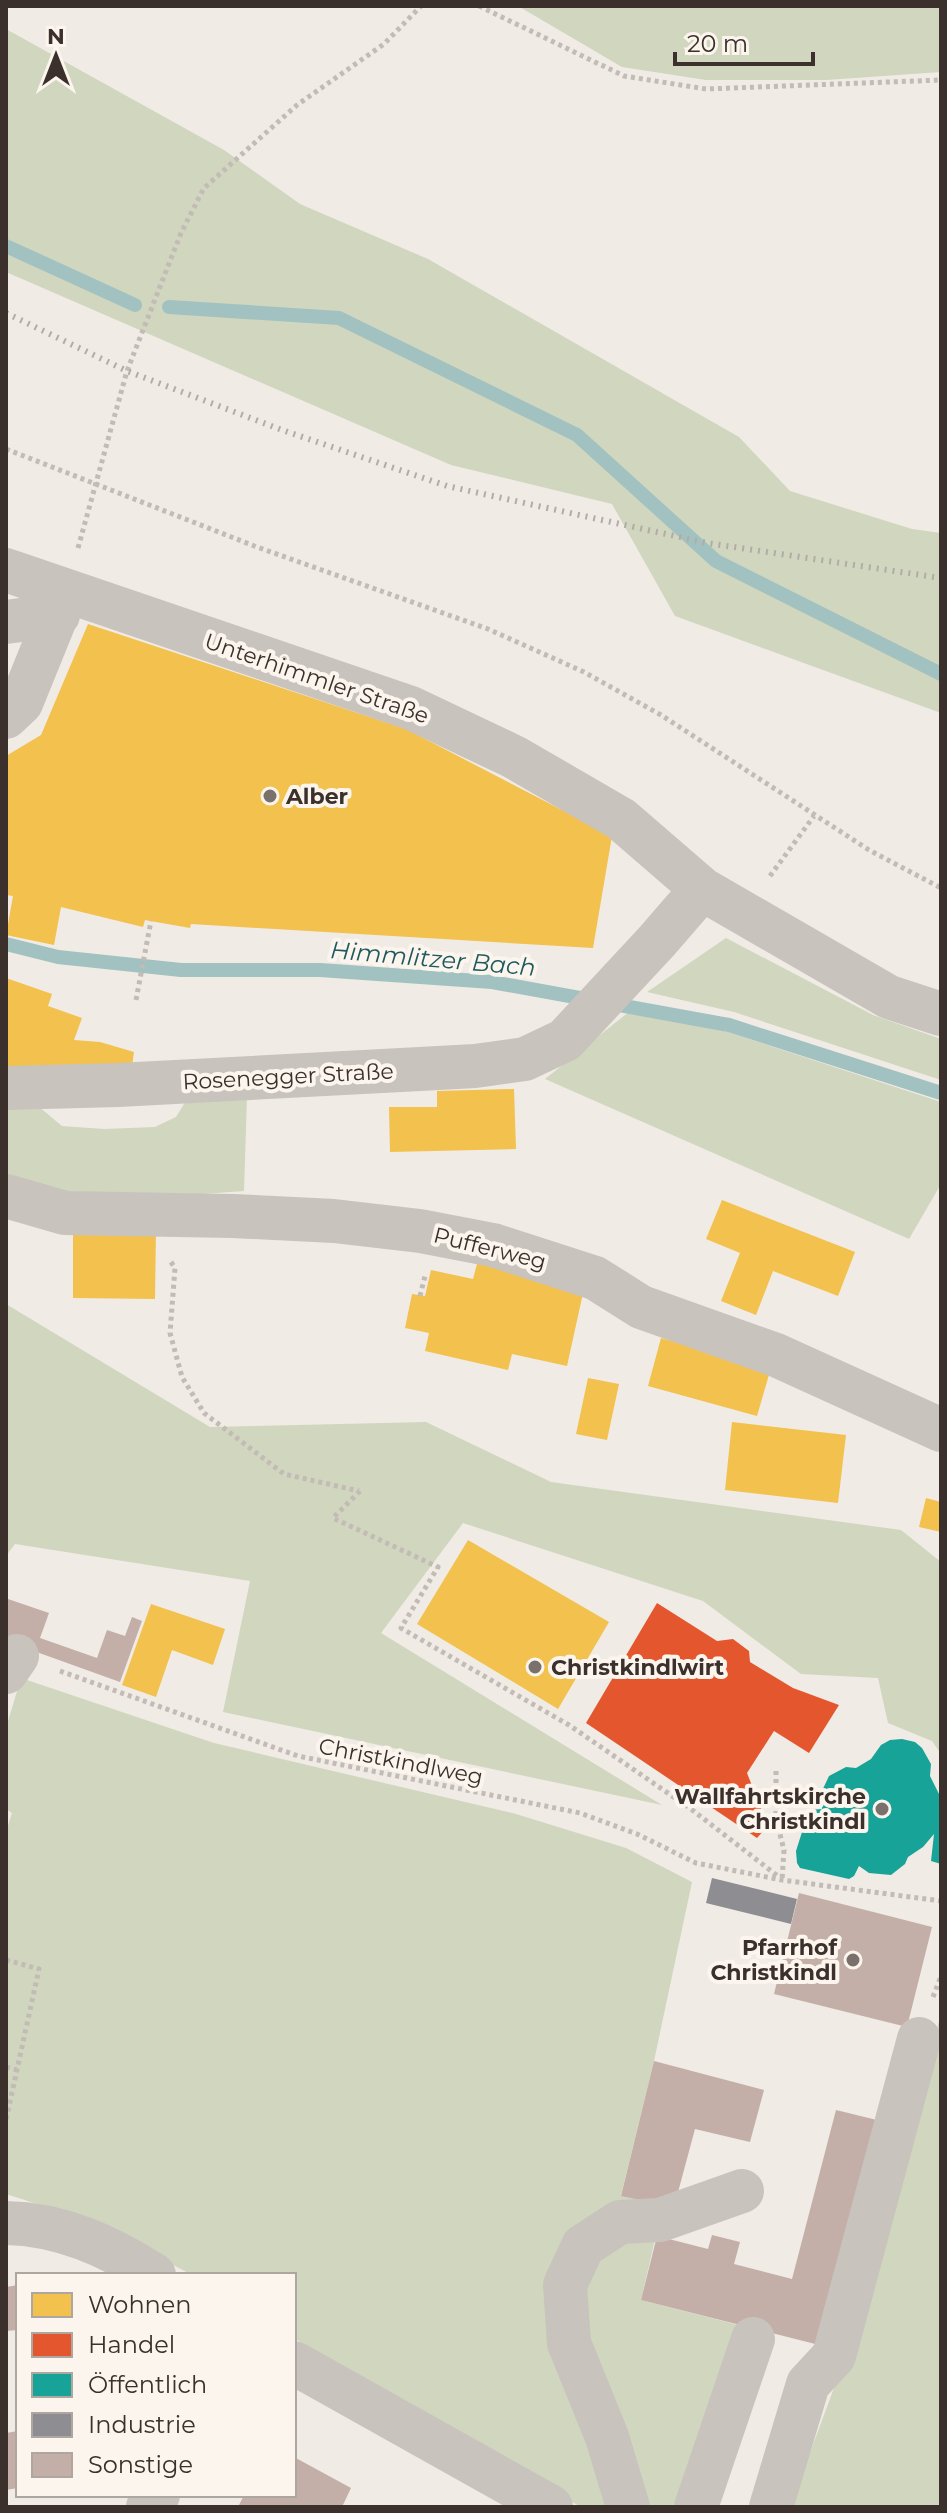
<svg xmlns="http://www.w3.org/2000/svg" width="947" height="2513" font-family="Montserrat,sans-serif">
	<style>
		.green { fill: #d1d6bf }
		.homes { fill: #f2c14e }
		.shops { fill: #e4572e }
		.public { fill: #17a398 }
		.industry { fill: #8d8d92 }
		.lines { fill: none; stroke-linecap: round; stroke-linejoin: round }
		.stream { stroke: #a1c2c1; stroke-width: 14 }
		.building { fill: #c3afa7 }
		.path { stroke: #c2bbb6; stroke-width: 5; stroke-dasharray: 4 4; stroke-linecap: butt }
		.minor { stroke: #c9c3be; stroke-width: 44 }
		.rail { stroke: #b1aca8; stroke-width: 6; stroke-dasharray: 2 6; stroke-linecap: butt }
		.poi-dot { fill: #7a716c; stroke: #fbf5ee; stroke-width: 3 }
		.labels { text-anchor: middle; stroke-width: 8; stroke-linejoin: round; paint-order: stroke }
		.street-label { font-size: 22px; fill: #3b302b; stroke: #fbf5ee }
		.poi-label { font-size: 22px; font-weight: bold; fill: #3b302b; stroke: #fbf5ee; text-anchor: start }
		.water-label { font-size: 24px; font-style: italic; fill: #1f5a5e; stroke: #fbf5ee }
	</style>
	<rect width="100%" height="100%" fill="#f0ebe5"/>
	<!-- green -->
	<path class="green" d="M518,6H941V72L826,80H706L622,67Z
		M6,29L224,150L300,204L428,259L739,437L790,491L912,529L941,533V713L675,616L612,504L451,465L6,272Z
		M726,938L873,1015L941,1039V1080L734,1012L647,992Z
		M630,1011L728,1032L941,1102V1184L909,1239L545,1079Z
		M247,1096L244,1191L202,1194L46,1196L6,1179V1105L38,1106L62,1126L104,1129L155,1127L176,1117L187,1099Z
		M6,1304L210,1427L426,1422L551,1482L901,1530L941,1562V1754L932,1741L888,1723L878,1678L801,1674L703,1601L463,1523L381,1633L662,1805L223,1712L250,1581L15,1544L6,1556Z
		M21,1678L214,1743L516,1814L626,1848L692,1882L654,2061L621,2195L663,2205L641,2300L746,2327L677,2507H581L365,2384L294,2338V2275H192L90,2221L6,2194V1832L12,1813L6,1809V1728Z
		M941,2014V2507H790L845,2358Z"/>
	<!-- homes -->
	<path class="homes" d="M88,624L406,729L612,836L593,948L191,924L190,928L145,920L143,927L61,907L54,945L6,935L13,896L6,895V756L41,735Z
		M6,978L52,994L48,1006L82,1018L74,1040L100,1042L134,1052L132,1066L6,1067Z
		M514,1089L516,1149L390,1152L389,1107H437V1091Z
		M722,1200L855,1252L838,1296L773,1271L756,1315L721,1301L740,1253L706,1239Z
		M73,1226H156L155,1299L73,1298Z
		M478,1260L585,1284L567,1366L512,1354L508,1370L425,1351L429,1333L405,1328L412,1294L425,1296L431,1270L473,1279Z
		M661,1338L771,1368L757,1416L648,1386Z
		M588,1378L619,1384L607,1440L576,1434Z
		M732,1422L846,1435L838,1503L725,1490Z
		M926,1498L941,1502V1532L919,1527Z
		M468,1540L609,1622L558,1709L417,1624Z
		M151,1604L225,1629L213,1665L172,1650L156,1697L122,1685Z"/>
	<!-- shops -->
	<path class="shops" d="M657,1603L717,1641L733,1639L749,1651L750,1662L793,1688L839,1705L809,1753L774,1731L747,1773L768,1826L757,1838L586,1723Z"/>
	<!-- public -->
	<path class="public" d="M902,1739L915,1742L922,1748L931,1764L930,1776L941,1798V1864L931,1861L934,1834L923,1847L908,1857L905,1864L891,1875L869,1873L859,1866L854,1876L849,1879L800,1868L797,1863L796,1851L809,1810L822,1809L821,1793L829,1776L846,1767L856,1768L871,1759L881,1745L890,1740Z"/>
	<!-- industry -->
	<path class="industry" d="M712,1878L797,1899L791,1924L706,1903Z"/>
	<g class="lines">
		<!-- stream -->
		<path class="stream" d="M6,246L135,305
			M169,307L339,318L577,435L716,561L941,674
			M6,944L58,957L181,970H320L492,982L729,1025L941,1093"/>
	</g>
	<!-- building -->
	<path class="building" d="M8,1599L49,1613L40,1638L97,1658L107,1630L125,1636L132,1617L142,1621L120,1682L6,1641Z
		M799,1893L932,1927L907,2027L774,1994Z
		M654,2061L764,2090L750,2142L695,2129L674,2207L621,2196Z
		M836,2110L885,2122L827,2347L641,2300L657,2236L708,2249L712,2235L740,2242L734,2264L792,2279Z
		M18,2285V2330L6,2331V2287Z
		M18,2431V2488L6,2490V2433Z
		M294,2457L351,2488L342,2507H238L244,2495H294Z"/>
	<g class="lines">
		<!-- path -->
		<path class="path" d="M479,6L624,76L706,89L941,80
			M6,449L257,547L488,629L584,672L661,715L869,850L941,888
			M78,548L127,371L181,233L204,188L297,105L384,44L421,6
			M770,876L814,816
			M136,1000L151,921
			M171,1262L175,1268L170,1333L182,1377L204,1413L284,1474L359,1491
			M420,1296L425,1276
			M360,1491L333,1518L438,1567L401,1628L569,1725L691,1809L779,1877
			M60,1671L298,1756L580,1813L637,1834L696,1863L782,1880L941,1901
			M776,1771V1819L784,1850L782,1880
			M6,1960L39,1969L6,2120
			M933,1997L941,1976
			M6,2067L17,2070"/>
		<!-- minor -->
		<path class="minor" d="M6,570L411,708L514,757L621,819L702,889L889,997L941,1014
			M6,622L58,615
			M6,717L21,703L66,592
			M6,1088L118,1085L420,1069L475,1066L525,1059L565,1040L657,941L702,889
			M6,1196L65,1213L233,1216L334,1221L420,1231L493,1245L595,1278L641,1307L776,1355L941,1430
			M6,1672L17,1656
			M6,2223C61,2224 109,2246 154,2275
			M294,2363L551,2507
			M148,2507L158,2495
			M628,2507L607,2437L569,2343L565,2285L583,2246L620,2222L660,2220L742,2191
			M696,2507L753,2339
			M771,2507L808,2384L834,2356L919,2039"/>
		<!-- rail -->
		<path class="rail" d="M6,313L127,371L282,430L447,486L707,543L941,578"/>
	</g>
	<!-- markers -->
	<g class="poi-dot">
		<circle cx="270" cy="796" r="8"/>
		<circle cx="535" cy="1667" r="8"/>
		<circle cx="882" cy="1809" r="8"/>
		<circle cx="853" cy="1960" r="8"/>
	</g>
	<g class="labels">
		<!-- street labels -->
		<g class="street-label">
			<text transform="translate(317 678) rotate(19)" y="8">Unterhimmler Straße</text>
			<text transform="translate(288 1076) rotate(-3)" y="8">Rosenegger Straße</text>
			<text transform="translate(490 1248) rotate(14)" y="8">Pufferweg</text>
			<text transform="translate(401 1761) rotate(11)" y="8">Christkindlweg</text>
		</g>
		<!-- poi labels -->
		<g class="poi-label">
			<text x="286" y="804">Alber</text>
			<text x="551" y="1675">Christkindlwirt</text>
			<text x="866" y="1804" text-anchor="end">Wallfahrtskirche<tspan x="866" dy="25">Christkindl</tspan></text>
			<text x="837" y="1955" text-anchor="end">Pfarrhof<tspan x="837" dy="25">Christkindl</tspan></text>
		</g>
		<!-- water labels -->
		<g class="water-label">
			<text transform="translate(433 959) rotate(5)" y="8">Himmlitzer Bach</text>
		</g>
	</g>
	<!-- border -->
	<rect width="947" height="2513" fill="none" stroke="#3b302b" stroke-width="16"/>
	<!-- legend -->
	<rect x="16" y="2273" width="280" height="224" fill="#fbf5ee" stroke="#aea6a0" stroke-width="2"/>
	<rect x="32" y="2293" width="40" height="24" fill="#f2c14e" stroke="#aea6a0" stroke-width="2"/>
	<text x="88" y="2313" font-size="24" fill="#3b302b">Wohnen</text>
	<rect x="32" y="2333" width="40" height="24" fill="#e4572e" stroke="#aea6a0" stroke-width="2"/>
	<text x="88" y="2353" font-size="24" fill="#3b302b">Handel</text>
	<rect x="32" y="2373" width="40" height="24" fill="#17a398" stroke="#aea6a0" stroke-width="2"/>
	<text x="88" y="2393" font-size="24" fill="#3b302b">Öffentlich</text>
	<rect x="32" y="2413" width="40" height="24" fill="#8d8d92" stroke="#aea6a0" stroke-width="2"/>
	<text x="88" y="2433" font-size="24" fill="#3b302b">Industrie</text>
	<rect x="32" y="2453" width="40" height="24" fill="#c3afa7" stroke="#aea6a0" stroke-width="2"/>
	<text x="88" y="2473" font-size="24" fill="#3b302b">Sonstige</text>
	<!-- north arrow -->
	<g transform="translate(56 56)" stroke="#fbf5ee" stroke-width="6" paint-order="stroke">
	<path d="M0-6L14 30L0 20L-14 30Z" fill="#3b302b"/>
	<text y="-12" font-size="22" font-weight="bold" text-anchor="middle" fill="#3b302b">N</text>
	</g>
	<!-- scale -->
	<path d="M675 52v12h138v-12" fill="none" stroke="#3b302b" stroke-width="4"/>
	<text x="687" y="52" font-size="24" fill="#3b302b" stroke="#fbf5ee" stroke-width="6" paint-order="stroke">20 m</text>
</svg>
